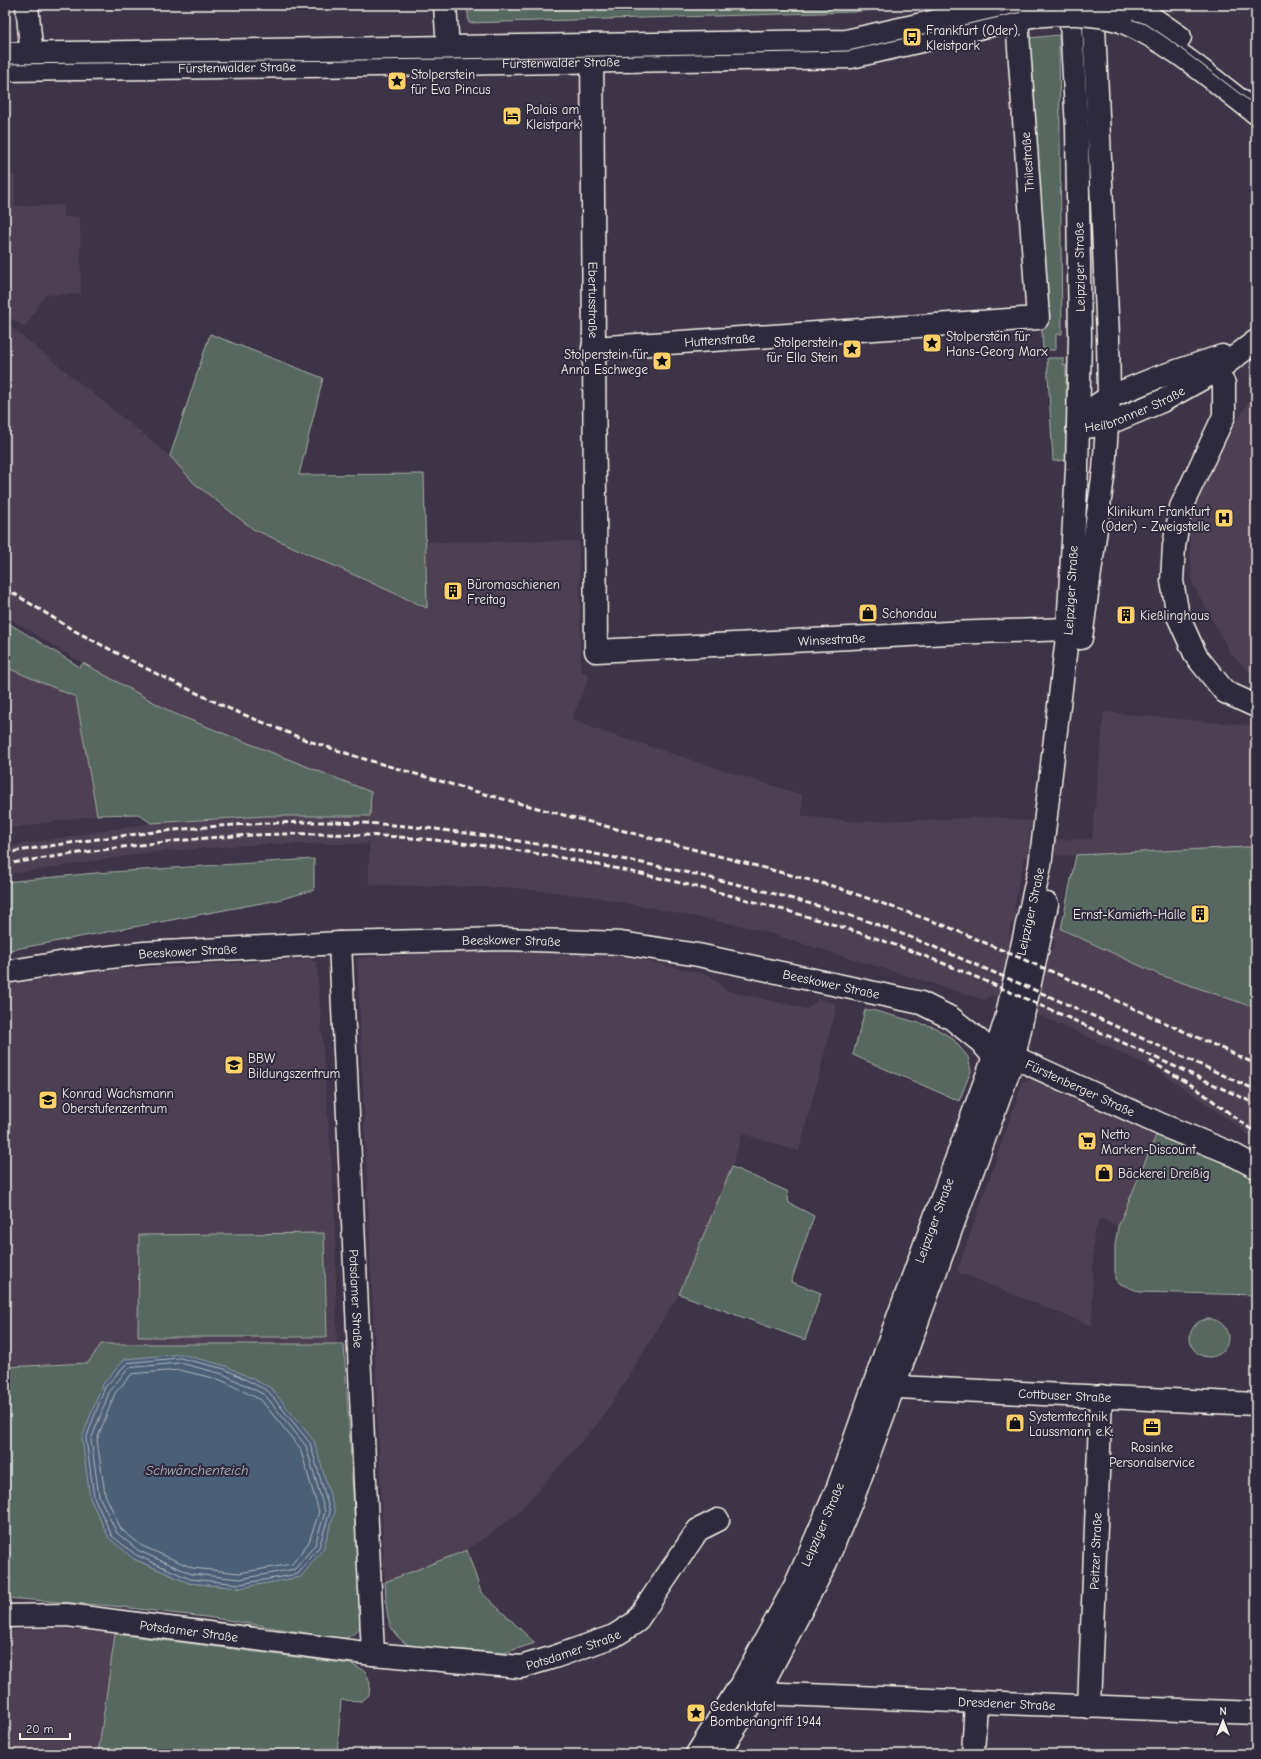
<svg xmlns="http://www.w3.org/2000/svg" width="1261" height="1759" font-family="'Comic Neue',sans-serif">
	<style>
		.built { fill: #4d4053; fill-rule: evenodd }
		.green { fill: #576860; stroke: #a6aca4; fill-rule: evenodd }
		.water { fill: #4c5f77; stroke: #8f99a4 }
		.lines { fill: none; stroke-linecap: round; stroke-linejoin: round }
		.shore { stroke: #b1b7bb; stroke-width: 1 }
		.minor-casing { stroke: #f4f1e8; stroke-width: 25 }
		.major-casing { stroke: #f4f1e8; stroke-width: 25 }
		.minor { stroke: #2f2a3d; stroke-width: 22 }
		.major { stroke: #2f2a3d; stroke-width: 22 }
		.tram { stroke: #f4f1e8; stroke-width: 1 }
		.rail { stroke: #f4f1e8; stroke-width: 3; stroke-dasharray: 6 3; stroke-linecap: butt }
		.minor-bridge-casing { stroke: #f4f1e8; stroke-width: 25; stroke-linecap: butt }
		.minor-bridge { stroke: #2f2a3d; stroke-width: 22 }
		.labels { text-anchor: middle; stroke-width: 4; stroke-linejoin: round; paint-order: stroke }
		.poi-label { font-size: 13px; fill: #f4f1e8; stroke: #2f2a3d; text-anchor: start }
		.street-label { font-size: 13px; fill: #f4f1e8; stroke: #2f2a3d }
		.water-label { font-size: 14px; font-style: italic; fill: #b1b7bb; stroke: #2f2a3d }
	</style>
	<rect width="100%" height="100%" fill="#3d3447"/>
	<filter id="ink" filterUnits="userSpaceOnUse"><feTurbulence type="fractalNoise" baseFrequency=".025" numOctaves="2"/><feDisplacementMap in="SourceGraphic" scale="8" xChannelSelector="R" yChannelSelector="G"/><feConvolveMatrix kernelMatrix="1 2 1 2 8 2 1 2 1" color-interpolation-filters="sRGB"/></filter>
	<g filter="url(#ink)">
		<!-- built -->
		<path class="built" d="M5,175H15V206L63,205V217H80L81,294L45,295L25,327L5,315Z
			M5,322L170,456L195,484L253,529L426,608V542L579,541L581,671L590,675L572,719L595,729L802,795V816L856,822L995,817L1032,821L1028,840L1092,839L1104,712L1256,726V848L1024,857L1014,908L1061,929L1160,975L1256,1008V1141L1225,1117L1159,1071L1084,1035L992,995L985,1000L752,928L595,897L517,888L369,885V833L368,844H265L152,852L5,875V847L151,823L266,816H370L176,715L60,650L5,615ZM1011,923L1055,940L1052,951L1009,933Z
			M1256,390V678L1231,654L1192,583L1190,536L1195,500L1217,453Z
			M5,667L76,697L97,815L5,829Z
			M491,949L605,952L710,975L725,990L807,1009L819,999L835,1003V1013L799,1151L742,1134L732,1167L679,1294L613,1401L598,1423L516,1515L467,1550L385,1582L357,958Z
			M310,959L317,963L335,1215L337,1344H101L88,1363L5,1367V985L93,971Z
			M1031,1079L1157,1133L1118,1227L1100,1218L1094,1233L1092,1326L957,1272L1023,1081Z
			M47,1626L115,1634L98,1754H5V1632Z"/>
		<!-- green -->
		<path class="green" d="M467,5H903L854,12L469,23Z
			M1059,35L1062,334H1056V350H1043L1026,41L1029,38Z
			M210,334L323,378L299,475L424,474L427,608L253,529L195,484L170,456Z
			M1047,358H1063V365H1066L1067,460L1053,461Z
			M5,621L80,667L83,663L175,714L371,792L370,816H266L151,823L138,814L97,815L76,697L5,667Z
			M1247,847L1256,848V1008L1160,975L1061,929L1076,855Z
			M314,859V890L278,900L5,951V882L95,873Z
			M865,1010H872L934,1027L953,1039L968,1057L971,1071L959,1101L853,1055Z
			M1157,1133L1242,1171L1256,1180V1295L1140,1292L1118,1283L1115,1279V1245L1118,1227Z
			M732,1167L787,1191L789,1203L814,1216L791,1282L821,1293L805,1340L679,1294Z
			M324,1233L327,1337H138L139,1235Z
			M1190 1338a19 19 0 1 1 38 0a19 19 0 1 1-38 0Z
			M101,1344H344L361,1625C356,1633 352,1636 343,1639L214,1618L113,1606L5,1598V1367L88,1363ZM134,1559L240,1588L189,1583Z
			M467,1550L481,1592L535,1643L504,1653L410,1646C384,1632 387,1609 385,1582Z
			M115,1634L351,1664L365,1671L370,1682L369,1695L362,1701L341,1700L337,1754H98Z"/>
		<!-- water -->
		<path class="water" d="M181,1354L226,1366L271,1388L314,1441L335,1512L323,1549L301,1577L240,1588L189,1583L134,1559L109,1538L90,1498L82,1438L102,1385L125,1359Z"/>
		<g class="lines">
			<!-- shore -->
			<path class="shore" d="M180,1358L225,1369L268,1391L310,1443L330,1512L319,1547L298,1574L240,1584L190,1579L136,1555L112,1536L94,1497L86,1439L105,1387L127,1363Z
				M180,1363L223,1374L265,1395L306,1446L325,1512L315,1545L295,1569L240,1579L192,1574L139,1551L117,1533L99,1496L91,1440L110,1390L129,1368Z
				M180,1370L221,1380L261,1400L300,1448L319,1512L309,1542L292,1564L239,1573L193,1568L142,1546L121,1529L105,1494L97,1440L115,1393L132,1374Z"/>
			<defs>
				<g id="minor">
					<path d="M27,5L33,67"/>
					<path d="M445,5L449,63"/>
					<path d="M1120,5L1151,17L1180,37"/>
					<path d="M1121,21C1171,42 1213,80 1256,113"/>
					<path id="s1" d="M592,45L596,651L948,633L1068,629"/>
					<path d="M5,54L846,41L990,9"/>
					<path id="s2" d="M5,70L449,64L851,57L1031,16"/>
					<path id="s3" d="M593,348L1038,318L1016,5"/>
					<path d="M1216,371L1224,384V416L1181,507L1174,546L1172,581L1178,616L1196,656L1225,692L1256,706"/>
					<path id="s4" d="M1078,428L1107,424L1162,401L1216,371L1256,341"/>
					<path d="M1078,428L1093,408L1109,397L1156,378L1222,356"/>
					<path id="s5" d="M340,943L373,1654"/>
					<path id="s6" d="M5,972L60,963L144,953L340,943L504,939L621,943L698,955L921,1003L951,1018L981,1042L994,1057"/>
					<path id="s7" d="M1014,1057L1162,1125L1228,1152L1256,1167"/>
					<path id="s8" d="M876,1386L1256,1404"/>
					<path id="s9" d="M5,1616L67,1615L373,1654L521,1667L554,1657L614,1636L636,1622L698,1530L718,1520"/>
					<path id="s10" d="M758,1693L1256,1713"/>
					<path id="s11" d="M1089,1707L1101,1396"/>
					<path d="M973,1754L976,1702"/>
				</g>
				<g id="major">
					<path d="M1081,638L1104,470L1109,397L1108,337L1093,5"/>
					<path id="s12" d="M697,1754L743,1681L795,1586L807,1559L838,1487L893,1331L994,1057L1006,1019L1040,866L1068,629L1077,469L1080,337L1077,128L1070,5"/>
					<path d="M718,1754L758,1693L808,1597L824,1567L854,1495L1014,1057L1047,904"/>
				</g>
			</defs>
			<!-- minor casing -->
			<use href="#minor" class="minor-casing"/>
			<!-- major casing -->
			<use href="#major" class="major-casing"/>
			<!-- minor -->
			<use href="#minor" class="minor"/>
			<!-- major -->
			<use href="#major" class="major"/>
			<!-- tram -->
			<path class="tram" d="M5,64L449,59L848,51L1017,13L1065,7L1101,10L1146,24L1167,38L1256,106"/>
			<!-- rail -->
			<path class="rail" d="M5,588L73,630L159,675L230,709L306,740L361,758L488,795L836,887L946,926L1062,976L1256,1064
				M5,853C110,836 216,822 323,822C390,822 458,831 524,842C640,860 755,885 867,921C908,935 948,953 988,970C1078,1008 1167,1050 1256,1090
				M5,864C111,848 216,832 323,834C449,835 575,857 697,887C773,906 849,927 922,955C969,973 1014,994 1060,1014C1126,1044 1191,1074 1256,1104
				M1150,1061L1193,1086L1256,1133"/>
			<defs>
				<path id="minor-bridge" d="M1031,16C1062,13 1091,12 1121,21"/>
			</defs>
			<!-- minor-bridge casing -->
			<use href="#minor-bridge" class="minor-bridge-casing"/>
			<!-- minor-bridge -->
			<use href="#minor-bridge" class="minor-bridge"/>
		</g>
	</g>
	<!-- icons -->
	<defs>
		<symbol id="bus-square" viewBox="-11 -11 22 22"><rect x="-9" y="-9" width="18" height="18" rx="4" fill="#ffd166" stroke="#2f2a3d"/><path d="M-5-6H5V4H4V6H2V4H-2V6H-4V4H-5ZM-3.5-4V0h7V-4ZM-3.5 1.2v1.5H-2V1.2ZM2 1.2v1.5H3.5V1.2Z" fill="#111"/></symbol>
		<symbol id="sight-square" viewBox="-11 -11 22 22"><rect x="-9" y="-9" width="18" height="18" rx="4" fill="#ffd166" stroke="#2f2a3d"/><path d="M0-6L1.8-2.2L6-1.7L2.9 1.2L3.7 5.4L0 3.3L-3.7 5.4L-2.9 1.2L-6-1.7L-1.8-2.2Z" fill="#111"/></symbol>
		<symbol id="hotel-square" viewBox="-11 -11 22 22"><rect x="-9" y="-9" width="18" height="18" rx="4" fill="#ffd166" stroke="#2f2a3d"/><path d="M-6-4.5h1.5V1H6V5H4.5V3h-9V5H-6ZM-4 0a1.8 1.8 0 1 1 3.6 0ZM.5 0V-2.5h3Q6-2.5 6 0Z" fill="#111"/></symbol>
		<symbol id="hospital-square" viewBox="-11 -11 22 22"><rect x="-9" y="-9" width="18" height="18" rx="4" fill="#ffd166" stroke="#2f2a3d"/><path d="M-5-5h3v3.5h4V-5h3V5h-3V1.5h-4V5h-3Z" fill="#111"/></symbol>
		<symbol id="building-square" viewBox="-11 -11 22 22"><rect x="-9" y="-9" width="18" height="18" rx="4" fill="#ffd166" stroke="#2f2a3d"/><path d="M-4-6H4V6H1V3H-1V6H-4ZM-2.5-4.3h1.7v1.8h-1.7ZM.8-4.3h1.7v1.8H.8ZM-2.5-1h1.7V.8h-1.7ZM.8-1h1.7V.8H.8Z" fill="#111"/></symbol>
		<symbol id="shop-square" viewBox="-11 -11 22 22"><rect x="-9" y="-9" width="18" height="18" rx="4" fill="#ffd166" stroke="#2f2a3d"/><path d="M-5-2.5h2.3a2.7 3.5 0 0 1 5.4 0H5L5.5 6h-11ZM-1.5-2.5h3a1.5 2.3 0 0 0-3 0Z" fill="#111"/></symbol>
		<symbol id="school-square" viewBox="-11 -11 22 22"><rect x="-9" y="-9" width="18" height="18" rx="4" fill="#ffd166" stroke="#2f2a3d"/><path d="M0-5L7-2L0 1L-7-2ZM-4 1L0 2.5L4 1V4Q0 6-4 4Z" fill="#111"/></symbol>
		<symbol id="supermarket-square" viewBox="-11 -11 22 22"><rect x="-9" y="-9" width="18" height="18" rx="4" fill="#ffd166" stroke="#2f2a3d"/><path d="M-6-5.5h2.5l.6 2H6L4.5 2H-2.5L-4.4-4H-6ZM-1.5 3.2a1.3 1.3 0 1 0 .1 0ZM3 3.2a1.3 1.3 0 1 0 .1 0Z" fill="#111"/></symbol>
		<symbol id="office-square" viewBox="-11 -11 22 22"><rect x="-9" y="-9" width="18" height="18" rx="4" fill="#ffd166" stroke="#2f2a3d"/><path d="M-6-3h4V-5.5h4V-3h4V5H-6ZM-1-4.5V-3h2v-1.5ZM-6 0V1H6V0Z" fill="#111"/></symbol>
	</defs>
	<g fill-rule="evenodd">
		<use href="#bus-square" x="901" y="26" width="22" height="22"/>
		<use href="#sight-square" x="386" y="70" width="22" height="22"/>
		<use href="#hotel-square" x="501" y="105" width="22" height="22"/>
		<use href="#sight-square" x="921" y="332" width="22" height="22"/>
		<use href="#sight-square" x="841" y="338" width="22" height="22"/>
		<use href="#sight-square" x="651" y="350" width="22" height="22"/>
		<use href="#hospital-square" x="1213" y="507" width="22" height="22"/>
		<use href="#building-square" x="442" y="580" width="22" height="22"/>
		<use href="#shop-square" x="857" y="602" width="22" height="22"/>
		<use href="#building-square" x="1115" y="604" width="22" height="22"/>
		<use href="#building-square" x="1189" y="903" width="22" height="22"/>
		<use href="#school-square" x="223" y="1054" width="22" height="22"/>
		<use href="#school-square" x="37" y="1089" width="22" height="22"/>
		<use href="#supermarket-square" x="1076" y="1130" width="22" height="22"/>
		<use href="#shop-square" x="1093" y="1162" width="22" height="22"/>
		<use href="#shop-square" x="1004" y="1412" width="22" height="22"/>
		<use href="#office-square" x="1141" y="1416" width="22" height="22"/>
		<use href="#sight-square" x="685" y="1702" width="22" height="22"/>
	</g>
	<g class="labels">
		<!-- poi labels -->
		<g class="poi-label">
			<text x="926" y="35">Frankfurt (Oder),<tspan x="926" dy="15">Kleistpark</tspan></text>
			<text x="411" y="79">Stolperstein<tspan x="411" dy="15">für Eva Pincus</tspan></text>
			<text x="526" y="114">Palais am<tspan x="526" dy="15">Kleistpark</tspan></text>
			<text x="946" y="341">Stolperstein für<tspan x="946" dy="15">Hans-Georg Marx</tspan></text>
			<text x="838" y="347" text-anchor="end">Stolperstein<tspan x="838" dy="15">für Ella Stein</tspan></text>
			<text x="648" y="359" text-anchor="end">Stolperstein für<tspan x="648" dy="15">Anna Eschwege</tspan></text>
			<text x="1210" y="516" text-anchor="end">Klinikum Frankfurt<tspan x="1210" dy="15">(Oder) - Zweigstelle</tspan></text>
			<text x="467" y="589">Büromaschienen<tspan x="467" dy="15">Freitag</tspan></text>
			<text x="882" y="618">Schondau</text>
			<text x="1140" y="620">Kießlinghaus</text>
			<text x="1186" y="919" text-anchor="end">Ernst-Kamieth-Halle</text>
			<text x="248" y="1063">BBW<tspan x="248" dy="15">Bildungszentrum</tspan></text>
			<text x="62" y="1098">Konrad Wachsmann<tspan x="62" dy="15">Oberstufenzentrum</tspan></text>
			<text x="1101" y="1139">Netto<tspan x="1101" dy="15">Marken-Discount</tspan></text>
			<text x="1118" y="1178">Bäckerei Dreißig</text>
			<text x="1029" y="1421">Systemtechnik<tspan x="1029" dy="15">Laussmann e.K.</tspan></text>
			<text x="1152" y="1452" text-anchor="middle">Rosinke<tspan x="1152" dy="15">Personalservice</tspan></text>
			<text x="710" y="1711">Gedenktafel<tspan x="710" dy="15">Bombenangriff 1944</tspan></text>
		</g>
		<!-- street labels -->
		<g class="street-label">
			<text dy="5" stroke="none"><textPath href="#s2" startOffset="556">Fürstenwalder Straße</textPath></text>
			<text dy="5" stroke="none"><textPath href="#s2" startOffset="232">Fürstenwalder Straße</textPath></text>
			<text transform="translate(1027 162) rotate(-94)" y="5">Thilestraße</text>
			<text transform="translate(1079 267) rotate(-91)" y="5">Leipziger Straße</text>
			<text dy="5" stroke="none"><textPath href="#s1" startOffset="255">Ebertusstraße</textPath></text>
			<text dy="5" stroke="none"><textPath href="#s3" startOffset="127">Huttenstraße</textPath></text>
			<text dy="5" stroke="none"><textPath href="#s4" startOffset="60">Heilbronner Straße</textPath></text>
			<text dy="5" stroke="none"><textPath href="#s12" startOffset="1234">Leipziger Straße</textPath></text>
			<text dy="5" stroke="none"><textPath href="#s1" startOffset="842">Winsestraße</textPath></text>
			<text dy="5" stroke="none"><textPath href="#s12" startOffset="910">Leipziger Straße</textPath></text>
			<text dy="5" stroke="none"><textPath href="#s6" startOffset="508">Beeskower Straße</textPath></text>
			<text dy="5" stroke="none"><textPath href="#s6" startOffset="184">Beeskower Straße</textPath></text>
			<text dy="5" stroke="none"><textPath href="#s6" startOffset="832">Beeskower Straße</textPath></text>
			<text dy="5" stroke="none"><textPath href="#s7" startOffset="73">Fürstenberger Straße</textPath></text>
			<text dy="5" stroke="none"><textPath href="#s12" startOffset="586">Leipziger Straße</textPath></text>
			<text dy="5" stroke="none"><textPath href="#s5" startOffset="356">Potsdamer Straße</textPath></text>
			<text dy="5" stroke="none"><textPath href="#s8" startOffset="189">Cottbuser Straße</textPath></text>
			<text dy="5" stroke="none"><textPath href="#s12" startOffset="262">Leipziger Straße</textPath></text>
			<text dy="5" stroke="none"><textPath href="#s11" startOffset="156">Peitzer Straße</textPath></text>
			<text dy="5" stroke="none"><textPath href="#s9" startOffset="185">Potsdamer Straße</textPath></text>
			<text dy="5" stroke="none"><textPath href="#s9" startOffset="574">Potsdamer Straße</textPath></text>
			<text dy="5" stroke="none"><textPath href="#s10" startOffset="249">Dresdener Straße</textPath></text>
		</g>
		<!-- water labels -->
		<g class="water-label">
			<text x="197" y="1475">Schwänchenteich</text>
		</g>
	</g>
	<!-- margin -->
	<rect width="1261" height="1759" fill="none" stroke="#2f2a3d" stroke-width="20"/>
	<rect x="10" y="10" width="1241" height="1739" fill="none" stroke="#f4f1e8" stroke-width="1.5" filter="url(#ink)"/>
	<!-- north arrow -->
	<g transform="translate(1223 1721)" stroke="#2f2a3d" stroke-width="3" paint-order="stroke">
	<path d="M0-3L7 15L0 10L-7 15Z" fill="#f4f1e8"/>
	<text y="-6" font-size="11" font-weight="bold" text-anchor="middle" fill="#f4f1e8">N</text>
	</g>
	<!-- scale -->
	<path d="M20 1733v6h50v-6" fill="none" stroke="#f4f1e8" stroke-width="2"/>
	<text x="26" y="1733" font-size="12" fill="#f4f1e8" stroke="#2f2a3d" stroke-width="3" paint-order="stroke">20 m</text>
</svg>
